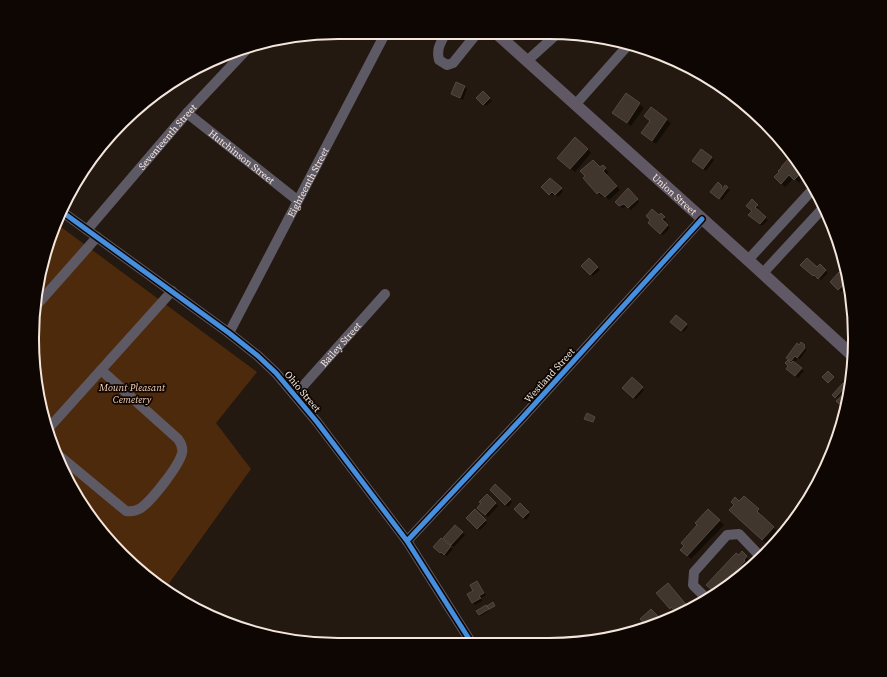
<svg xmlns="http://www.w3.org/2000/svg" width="887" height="677" font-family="'Source Serif 4',serif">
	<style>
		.green { fill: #4d2a0b }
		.shadow { fill: #0007 }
		.building { fill: #40362e; stroke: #534942 }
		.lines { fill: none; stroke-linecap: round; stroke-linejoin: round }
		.minor { stroke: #5d5965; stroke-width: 10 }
		.major { stroke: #605864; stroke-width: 12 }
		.cycleway-casing { stroke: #0e0602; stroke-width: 8 }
		.cycleway { stroke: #468fdf; stroke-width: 5 }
		.labels { text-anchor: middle; stroke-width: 3.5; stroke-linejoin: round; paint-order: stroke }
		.street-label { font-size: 10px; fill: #f4e6dc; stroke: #0e0602 }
		.park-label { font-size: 10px; font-style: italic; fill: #f7d1b6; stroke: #0e0602 }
		.rim { fill: none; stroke: #f4e6dc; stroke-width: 2 }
	</style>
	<rect width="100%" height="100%" fill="#241910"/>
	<!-- green -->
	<path class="green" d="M57,224L257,372L216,423L251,469L165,589L122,555L84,509L48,437L33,358L38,278Z"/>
	<!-- shadow -->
	<path class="shadow" d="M465,87L467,89L463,100L452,94Z
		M483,92L492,101L486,106L477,98Z
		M626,94L644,108L631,126L613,113Z
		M651,108L671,123L656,144L642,133L651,121Z
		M588,149L591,153L575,172L562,162Z
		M701,150L714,160L706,171L695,163Z
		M791,153L803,168L807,174L799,183L794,178L785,187L775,177L792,156L790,154Z
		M603,166L609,173L606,175L620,190L609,200L604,195L602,197L584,178Z
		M550,179L563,191L558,197L555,194L552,196L543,187Z
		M721,186L724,189L725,187L730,190L722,200L714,194Z
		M628,190L639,202L631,210L628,206L622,208L616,202Z
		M752,201L759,208L757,210L768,220L762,226L752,218L753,211Z
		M661,215L666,220L664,222L670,228L663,235L649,223Z
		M589,259L600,270L593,276L583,266Z
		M820,266L828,273L821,280L817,276L816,278L803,267L817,269Z
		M839,274L849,284L841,292L831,282Z
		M676,316L688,327L683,332L672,322Z
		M801,343L806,348V351L800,359L798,358L794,363L804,371L798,378L790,371L793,363L790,360Z
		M632,378L644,390L636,399L623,388Z
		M843,384L846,387L837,398L833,395Z
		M495,486L512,502L508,507L491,490Z
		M487,495L498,506L488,517L478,507Z
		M744,497L762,514L760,515L777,531L766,543L731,510Z
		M520,505L530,515L526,520L515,509Z
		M475,510L487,523L480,530L467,518Z
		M708,510L724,525L691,559L682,550Z
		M455,526L465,535L454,547L445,538Z
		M441,539L453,549L447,556L444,554L443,555L434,547Z
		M742,553L750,561L747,564L748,566L739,577L717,594L708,585Z
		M477,582L486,595L481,598L482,601L475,605L468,595L474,591Z
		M487,607L489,611L480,616L479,615Z
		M651,610L660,620L649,628L641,619Z"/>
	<!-- building -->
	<path class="building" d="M456,82L465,86L460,98L451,94Z
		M483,91L490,98L483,105L476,98Z
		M626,93L640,103L627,123L612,113Z
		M651,107L667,119L652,141L641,133L650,121L644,116Z
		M575,137L588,149L570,169L557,158Z
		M701,149L712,157L703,169L692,161Z
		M790,152L804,170L794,180L789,175L781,184L774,177L779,172L778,171L782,167H781L791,156L788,154Z
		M593,160L600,167L603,165L606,168L603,171L617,186L605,197L599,192L597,194L583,178L585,176L580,171Z
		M550,178L562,188L555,195L552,192L549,195L541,187Z
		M718,182L722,186L721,187L722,189L725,185L728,187L719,199L710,192Z
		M628,188L638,199L628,208L624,204L619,206L615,202Z
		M752,199L758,205L755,207L766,217L760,224L748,215L752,211L746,206Z
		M652,209L659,215L661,213L665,217L662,219L668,225L660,234L648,223L650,220L646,216Z
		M836,236L839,245L833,240Z
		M589,258L598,267L590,275L581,266Z
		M807,258L817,267L820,264L826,270L818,279L814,275L813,276L800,265Z
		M839,272L848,281L838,290L830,282Z
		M676,315L687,324L681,331L670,322Z
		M853,315L854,327L849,320Z
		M801,342L805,345L804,346L805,348L797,358L795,356L791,361L786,358L797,343L799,345Z
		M788,360L791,363L793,361L802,368L795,376L786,369L788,366L785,363Z
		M828,371L834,377L828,383L822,377Z
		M632,377L643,387L633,398L622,388Z
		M843,383L846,386L835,398L832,395Z
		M844,394L846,395L843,398L845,399L839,404L836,401Z
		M587,413L595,417L593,422L584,419Z
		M495,484L511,499L505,505L490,490Z
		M487,494L496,503L485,515L477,508L481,503L479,502Z
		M744,496L759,509L757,511L774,527L762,540L729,510L734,505L731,502L735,497L739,501Z
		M520,503L529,512L523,518L514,509Z
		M475,509L486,520L477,529L466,518Z
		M708,509L720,520L687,556L680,550L684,546L681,543L697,525L695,523Z
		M455,525L463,532L451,545L443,538Z
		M441,538L451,546L444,555L441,552L440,553L433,547Z
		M742,551L747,556L744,560L745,561L735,572L737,573L731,579L732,580L724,589L717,594L706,585L736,553L739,555Z
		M477,581L484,593L479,596L481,598L472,603L467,594L473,591L470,585Z
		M668,583L689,608L677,614L671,607L670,609L656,593Z
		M493,602L495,606L489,609L487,606Z
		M486,605L489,609L479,615L476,611Z
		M651,609L659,617L647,627L640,619Z"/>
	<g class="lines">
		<!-- minor -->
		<g class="minor">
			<path d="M446,32C441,43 436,48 439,60L447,65L453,63L478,32"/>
			<path d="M527,61L558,33"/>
			<path d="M575,105L630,43"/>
			<path id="s1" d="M187,113L297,200"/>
			<path d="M61,211L229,333L258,356L276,373L317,422L407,541L471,642"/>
			<path id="s2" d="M87,230L187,113L249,47"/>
			<path d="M748,260L814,188"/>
			<path d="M763,273L824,207"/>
			<path d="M36,306L97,237"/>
			<path id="s3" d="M229,333L386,32"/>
			<path id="s4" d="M295,395L385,294"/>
			<path d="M47,430L172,291"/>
			<path d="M56,453L126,511C132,512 136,511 141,508C152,500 179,466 182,453C183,448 181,443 178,439L101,370"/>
			<path d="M407,541L522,418L702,219"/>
			<path d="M707,599L693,585L694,572L727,535L739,534L758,554L760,559"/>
			<path d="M637,629L639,631"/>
		</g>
		<!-- major -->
		<path class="major" id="s5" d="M495,32L748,260L853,356"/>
		<defs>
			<path id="cycleway" d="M61,211L229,333L258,356L276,373L317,422L407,541L471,642
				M407,541L522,418L702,219"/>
		</defs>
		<!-- cycleway casing -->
		<use href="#cycleway" class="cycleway-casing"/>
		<!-- cycleway -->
		<use href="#cycleway" class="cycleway"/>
	</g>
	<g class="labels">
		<!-- street labels -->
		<g class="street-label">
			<text dy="4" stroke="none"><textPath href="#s2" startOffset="123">Seventeenth Street</textPath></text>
			<text dy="4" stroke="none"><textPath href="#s1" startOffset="70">Hutchinson Street</textPath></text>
			<text dy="4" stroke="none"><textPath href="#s3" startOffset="170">Eighteenth Street</textPath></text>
			<text dy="4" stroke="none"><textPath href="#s5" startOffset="242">Union Street</textPath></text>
			<text dy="4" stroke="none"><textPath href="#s4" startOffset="68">Bailey Street</textPath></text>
			<text transform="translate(549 375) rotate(-48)" y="4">Westland Street</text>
			<text transform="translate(303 391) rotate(50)" y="4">Ohio Street</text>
		</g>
		<!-- park labels -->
		<g class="park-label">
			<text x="132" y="391">Mount Pleasant<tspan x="132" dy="12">Cemetery</tspan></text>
		</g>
	</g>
	<!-- crop -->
	<path d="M0 0H887V677H0ZM338 39H549A299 299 0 0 1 848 338V339A299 299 0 0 1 549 638H338A299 299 0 0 1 39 339V338A299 299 0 0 1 338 39Z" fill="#0e0602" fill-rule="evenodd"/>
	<path class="rim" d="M338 39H549A299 299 0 0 1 848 338V339A299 299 0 0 1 549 638H338A299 299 0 0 1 39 339V338A299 299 0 0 1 338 39Z"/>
</svg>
